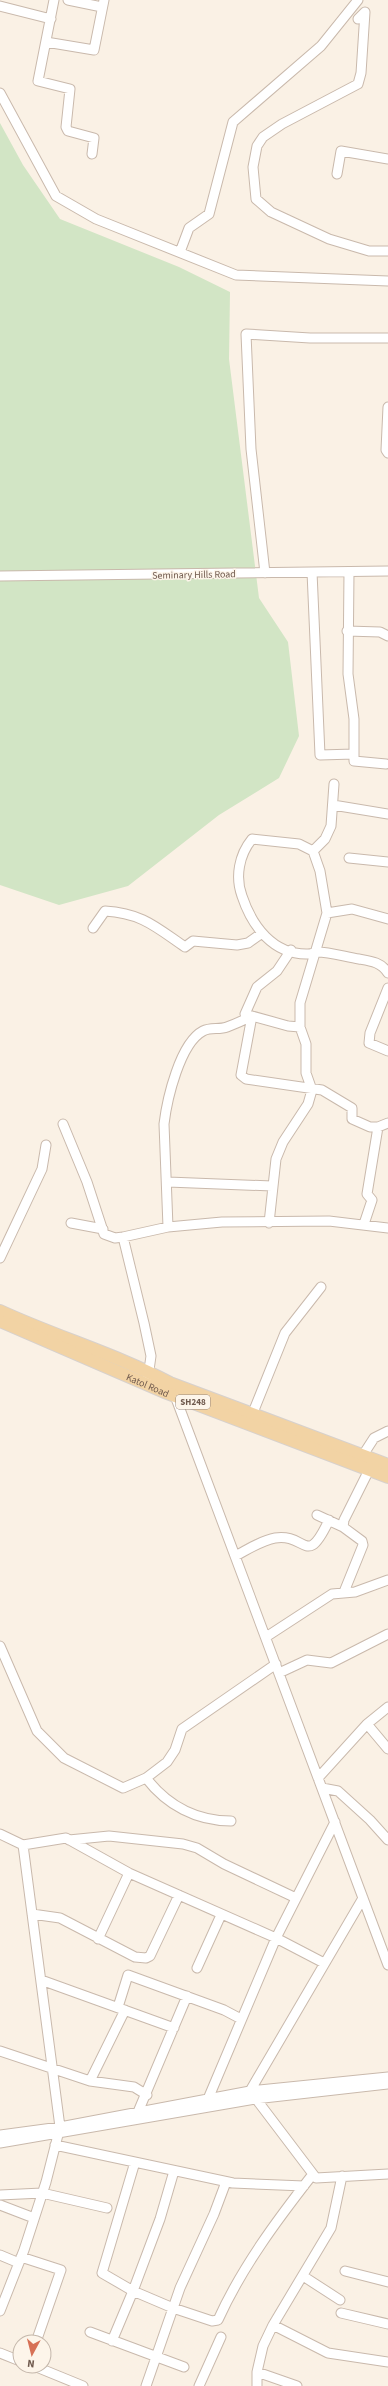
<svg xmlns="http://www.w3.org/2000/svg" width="388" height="2386" font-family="'Source Sans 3',sans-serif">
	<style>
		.green { fill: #d2e5c5 }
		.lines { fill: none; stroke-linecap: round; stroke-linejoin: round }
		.minor-casing { stroke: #c9b9ac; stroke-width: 11 }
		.major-casing { stroke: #d7d1cd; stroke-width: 14 }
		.minor { stroke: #fff; stroke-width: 9 }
		.major { stroke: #f2d3a4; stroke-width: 12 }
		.labels { text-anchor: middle; stroke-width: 3; stroke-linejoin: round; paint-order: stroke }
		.shield { fill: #fdf5ea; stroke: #9a887c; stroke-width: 1 }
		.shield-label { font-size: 9px; font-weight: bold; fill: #6f594d }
		.street-label { font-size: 10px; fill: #6f594d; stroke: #fdf5ea }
	</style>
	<rect width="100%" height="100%" fill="#faf1e5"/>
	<!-- green -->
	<path class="green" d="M0,123L23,165L60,219L179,267L230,292L229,359L259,598L288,642L299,736L279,778L219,815L128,886L59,905L0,885Z"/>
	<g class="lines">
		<defs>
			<path id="minor" d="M54,0L38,81L70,89L66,127L68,131L94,138L92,154
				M68,0L102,7
				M0,6L51,19
				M358,19L365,12L361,73L358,84L282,124L263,137L257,146L253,167L256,199L271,212L329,239L369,251H388
				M46,42L94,50L104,0
				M0,93L56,196L96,219L236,275L388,281
				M337,174L341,151L388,159
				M180,252L189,228L209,214L233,122L321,46L358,0
				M388,407L386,450L388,453
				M312,572L320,755L354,754
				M349,572L348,674L354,719V761L386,764
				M265,573L251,449L246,334L310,338H388
				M0,576L388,571
				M347,631L380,632L388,636
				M334,784L331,826L325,839L313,851L299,844L252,839C239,855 235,877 242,896C252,926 273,955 308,954C311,954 314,953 317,952C330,952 346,957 359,959C371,961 381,962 388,973
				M333,805L388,814
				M349,858L388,862
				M327,913L352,909L388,919
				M93,928L105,911C142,913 157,928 185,947L193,941L237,945L248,943L262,933
				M388,988L370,1033L369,1043L388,1051
				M300,1027L288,1026L252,1016L241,1075L246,1079L322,1090L352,1108V1119L370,1127H378L388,1123
				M63,1124L87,1182L104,1234L115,1238L123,1237L168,1227L222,1222L329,1221L388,1228
				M168,1182L272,1186
				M71,1223L103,1229
				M269,1223L276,1159L283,1142L308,1104L312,1090L306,1073V1044L300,1027V1003L327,913L320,871L313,851
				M364,1224L372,1200L367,1194L378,1127
				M168,1227L164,1124C167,1099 180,1043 203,1031C211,1027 219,1030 227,1027C235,1024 244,1020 252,1016L245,1014L257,987L277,971L291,950
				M123,1237L144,1323L151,1356L148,1377
				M0,1258L42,1169L46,1145
				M174,1393L388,1965
				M252,1415L285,1333L321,1287
				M363,1455L374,1438L388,1431
				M317,1515L343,1527
				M235,1556C247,1550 262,1540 275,1538C307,1533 306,1569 329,1520
				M344,1592L363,1545L362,1541L343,1527L344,1520L369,1470
				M266,1637L332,1594L355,1592L388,1580
				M0,1646L37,1731L64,1758L123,1788L146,1778L167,1762L175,1750L182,1729L276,1664
				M279,1673L307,1660L331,1663L388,1634
				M367,1724L388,1707
				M146,1778C167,1805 196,1821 231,1821
				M318,1778L367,1724L388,1749
				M322,1788L338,1791L370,1820L388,1840
				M0,1834L23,1845L66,1838L129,1873L276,1938L324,1963
				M69,1840L109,1836L183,1844L197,1848L224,1864L296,1898
				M363,1898L250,2091L316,2178L388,2174
				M32,1914L60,1918L135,1957L146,1958L150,1956L179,1895
				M98,1939L129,1873
				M197,1968L221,1915
				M41,1980L174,2028
				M118,2007L128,1975L224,2010L241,2019
				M0,2051L90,2081L134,2087L147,2095
				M90,2081L125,2010
				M208,2099L276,1938L335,1822
				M138,2112L187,1996
				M0,2135L60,2127L250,2091L388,2077
				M0,2143L255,2099L388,2084
				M55,2145L233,2183L304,2186
				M135,2162L102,2273L133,2291L160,2219L174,2171
				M0,2195L42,2193L107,2208
				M0,2205L34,2218
				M0,2255L19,2263
				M21,2257L61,2270L36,2342
				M345,2271L388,2282
				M303,2276L340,2300
				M0,2311L24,2250L46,2182L60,2127L23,1845
				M341,2313L388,2324
				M273,2325L328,2353L388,2362
				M90,2332L184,2367
				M112,2341L133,2291L173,2308L212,2321L218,2320C242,2267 277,2220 313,2174
				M0,2353L20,2361
				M34,2366L83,2386
				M257,2372L297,2386
				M146,2386L180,2288L214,2214L226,2182
				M199,2386L221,2337
				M257,2386V2372L263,2346L273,2325L331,2228L342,2176"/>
			<g id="major">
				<path d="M0,1311C56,1337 116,1354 170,1383L388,1465"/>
				<path id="s1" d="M0,1321L167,1393L388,1477"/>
			</g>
		</defs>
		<!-- minor casing -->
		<use href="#minor" class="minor-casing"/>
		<!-- major casing -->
		<use href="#major" class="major-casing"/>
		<!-- minor -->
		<use href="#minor" class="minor"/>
		<!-- major -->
		<use href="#major" class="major"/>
	</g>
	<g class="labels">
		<!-- shield labels -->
		<rect class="shield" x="176" y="1395" width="34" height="14" rx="3"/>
		<g class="shield-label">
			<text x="193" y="1405">SH248</text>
		</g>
		<!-- street labels -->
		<g class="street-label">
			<text transform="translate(194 574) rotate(-1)" y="4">Seminary Hills Road</text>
			<text dy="4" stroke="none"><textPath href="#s1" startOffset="161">Katol Road</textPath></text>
		</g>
	</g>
	<!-- north arrow -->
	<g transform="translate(32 2354) rotate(187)"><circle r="19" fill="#fdf5ea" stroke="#c4b7ab"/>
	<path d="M0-3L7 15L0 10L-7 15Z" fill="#d77156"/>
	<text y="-6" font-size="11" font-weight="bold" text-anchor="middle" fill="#6f594d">N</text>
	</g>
</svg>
